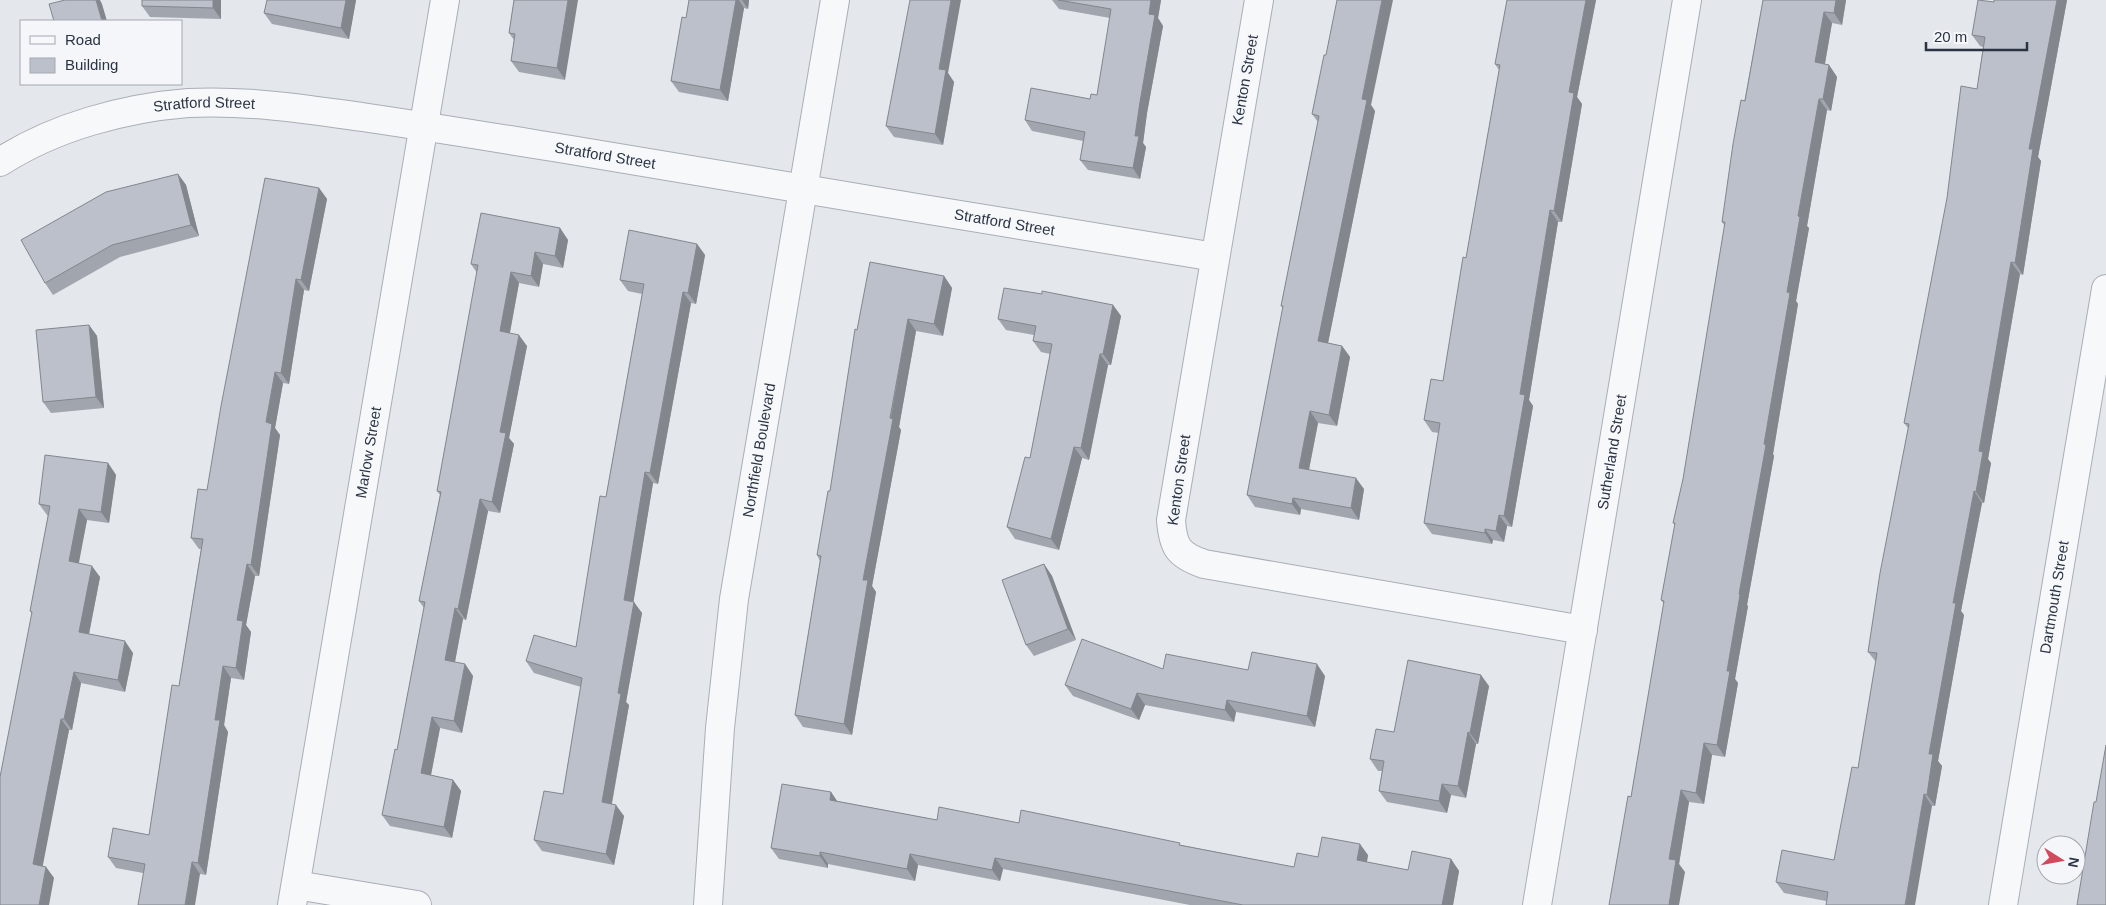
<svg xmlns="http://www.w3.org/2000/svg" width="2106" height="905" font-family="Helvetica,sans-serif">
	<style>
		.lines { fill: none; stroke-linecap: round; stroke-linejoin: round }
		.street-casing { stroke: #a9aeb7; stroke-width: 30 }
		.street { stroke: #f7f8fa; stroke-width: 28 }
		.wall { fill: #a1a5ae }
		.shaded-wall { fill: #83868d }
		.building { fill: #bbc0ca; stroke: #83868d }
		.labels { text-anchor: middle; stroke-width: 4.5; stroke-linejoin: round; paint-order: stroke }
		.street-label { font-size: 15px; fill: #2b3445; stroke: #f4f6f9 }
	</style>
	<rect width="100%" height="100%" fill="#e4e7ec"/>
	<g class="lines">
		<defs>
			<g id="street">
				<path d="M1259,0L1171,520C1173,547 1178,555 1204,564L1583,630"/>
				<path id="s1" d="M0,162C54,127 124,108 188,103C247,100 305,109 362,117C430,127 497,138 565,149C782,185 998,222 1215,257"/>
				<path d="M296,885L417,905"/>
				<path id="s2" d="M292,905L445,0"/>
				<path id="s3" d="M708,905L720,728L734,599L835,0"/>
				<path id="s4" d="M1537,905L1687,0"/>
				<path id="s5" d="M2003,905L2106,289"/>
			</g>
		</defs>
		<!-- street casing -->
		<use href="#street" class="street-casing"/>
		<!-- street -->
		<use href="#street" class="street"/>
	</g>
	<!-- wall -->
	<path class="wall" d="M221,0V19L150,17L142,6Z
		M267,0H356L349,39L272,24L264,13Z
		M514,0L565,80L519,72L511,61L514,40L509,33Z
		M689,0H749L748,9L744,8L728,101L679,92L671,81L686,18Z
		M1052,0H1161L1158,18L1163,26L1147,113L1143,143L1146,147L1140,179L1088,170L1080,160L1083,141L1032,131L1025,120L1090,99L1097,95L1110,18L1059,9Z
		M1506,0H1596L1577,97L1582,104L1562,222H1558L1529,400L1533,406L1512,527L1507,526L1504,542L1493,540L1492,544L1432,534L1424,523L1439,433L1432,432L1424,420L1443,381L1466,258L1499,70L1495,64L1507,0Z
		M1763,0H1846L1842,25L1832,23L1825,64L1829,65L1837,77L1831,111L1827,110L1807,226L1809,228L1796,301L1798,304L1773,454L1774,456L1747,605L1748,606L1735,679L1738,683L1725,757L1712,755L1704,804L1689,802L1679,864L1685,872L1631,797L1664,604L1661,600L1675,525L1673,523L1683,479L1725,226L1722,222Z
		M1994,0H2067L2038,157L2041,161L2023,275L2020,274L1988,459L1991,463L1984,503H1982L1961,611L1964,615L1938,761L1942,766L1935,806H1932L1826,901L1784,893L1776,882L1834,860L1858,768L1876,662L1868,652L1908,428L1904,423L1977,89L1983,47L1980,46L1972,35L1994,2Z
		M948,73L954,82L943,145L894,137L886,126Z
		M1371,105L1375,111L1328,343L1342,346L1350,357L1337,426L1318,423L1309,470L1364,489L1359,520L1301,509L1300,515L1255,507L1247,495L1283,308L1281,306L1318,122L1312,114Z
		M178,174L186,185L199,236L120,257L53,295L45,283Z
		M319,188L327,199L309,291L304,290L289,384L283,383L275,428L280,435L259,576H255L246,625L251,632L244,680L231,678L224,725L228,732L206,875L200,874L143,873L116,868L108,857L149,835L179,686L201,549H199L191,538L207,490Z
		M560,228L568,240L563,268L543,264L539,287L519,283L510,333L527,346L509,438L514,444L500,513L488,511L466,620L463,619L455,662L465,664L473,676L462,733L440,728L431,775L453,780L461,791L452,838L390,826L382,815L397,750L424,608L419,601L440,495L437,491L477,273L471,264Z
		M697,244L705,255L696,304L691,303L658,484L653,483L633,602L642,613L626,702L629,705L612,804L624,816L614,865L542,851L534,840L563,794L581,687L534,673L526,661L576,647L606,497L642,294L628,291L620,280Z
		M944,276L952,288L943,336L916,331L899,427L901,430L872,586L876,592L852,735L803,727L795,715L820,561L817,555L830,491L857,330Z
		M1113,305L1121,316L1111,365H1108L1089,460L1082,458L1059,550L1015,539L1007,527L1030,458L1050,354L1041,352L1033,341L1034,335L1006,330L998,319Z
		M89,325L97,336L104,408L51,413L43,402Z
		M108,463L116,475L109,523L87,520L78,563L100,577L89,634L133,653L125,692L81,683L72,730H69L42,866L46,867L54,878L0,905L32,614L30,611L48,516L47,515L39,504Z
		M1044,564L1052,576L1076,640L1034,656L1026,645Z
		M1163,669L1248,670L1325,676L1315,727L1236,712L1234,722L1145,705L1139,720L1073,696L1065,685Z
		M1489,686L1478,744H1476L1466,798L1451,795L1447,813L1387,802L1379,791L1382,771H1378L1370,759L1394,732Z
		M831,792L837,801L937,820L1019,823L1181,845L1294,867L1318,857L1368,855L1367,862L1408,870L1451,859L1459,871L1453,905H1190L1003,869L1000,881L918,865L915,881L828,864V868L779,859L771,848Z"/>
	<!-- shaded-wall -->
	<path class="shaded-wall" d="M96,0H100L102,4L107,21H102Z
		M213,0H221V19L213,8Z
		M346,0H356L349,39L341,28Z
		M568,0H578L565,80L557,68Z
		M736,0H739L744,8L728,101L720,90Z
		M742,0H749L748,9Z
		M951,0H961L948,73L954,82L943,145L935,134L939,69Z
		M1151,0H1161L1158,18L1163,26L1147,113L1143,143L1146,147L1140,179L1133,168L1135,136L1149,14Z
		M1382,0H1393L1371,105L1375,111L1326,353L1318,341L1362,99Z
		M1586,0H1596L1577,97L1582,104L1562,222L1554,211L1569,92Z
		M1836,0H1846L1842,25L1834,13Z
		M2057,0H2067L2038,157L2041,161L2023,275L2015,263L2029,149Z
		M1824,12L1832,23L1823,74L1815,62Z
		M1829,65L1837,77L1831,111L1823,99Z
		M1819,99L1827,110L1807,226L1809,228L1796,301L1798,304L1773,454L1774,456L1747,605L1748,606L1735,679L1738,683L1725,757L1717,745L1727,671L1739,594L1764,444L1798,216Z
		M178,174L186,185L199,236L191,225Z
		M319,188L327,199L309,291L301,280Z
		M1550,210L1558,222L1529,400L1533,406L1512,527L1504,516L1520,394Z
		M560,228L568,240L563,268L555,256Z
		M697,244L705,255L696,304L688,293Z
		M535,252L543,264L539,287L531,276Z
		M2011,262L2020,274L1988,459L1991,463L1984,503L1976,492L1979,451Z
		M511,272L519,283L508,342L500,331Z
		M944,276L952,288L943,336L934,324Z
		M296,279L304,290L289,384L281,373Z
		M683,292L691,303L658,484L650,473Z
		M1113,305L1121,316L1111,365L1103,354Z
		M908,319L916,331L899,427L901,430L872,586L876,592L852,735L844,724L863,580Z
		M89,325L97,336L104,408L96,397Z
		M519,335L527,346L509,438L514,444L500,513L492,502L500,432Z
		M1342,346L1350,357L1337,426L1329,415Z
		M1100,354L1108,365L1089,460L1081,448Z
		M275,372L283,383L275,428L280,435L259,576L251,565L266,422Z
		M1310,411L1318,423L1307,479L1299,468Z
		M1074,447L1082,458L1059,550L1051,539Z
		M108,463L116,475L109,523L101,512Z
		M645,472L653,483L632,611L624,600Z
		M1356,478L1364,489L1359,520L1351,508Z
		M1974,491L1982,503L1961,611L1964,615L1938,761L1942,766L1935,806L1927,795L1929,754L1953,603Z
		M1293,498L1301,509L1300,515L1292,504Z
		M480,499L488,511L466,620L458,609Z
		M79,509L87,520L77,573L69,561Z
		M1499,515L1507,526L1504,542L1496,531Z
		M1485,529L1493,540L1492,544L1485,533Z
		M247,564L255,576L246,625L251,632L244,680L236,668L237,620Z
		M1044,564L1052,576L1076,640L1068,629Z
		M92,566L100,577L87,644L79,632Z
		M634,602L642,613L626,702L629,705L610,813L602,802L618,693Z
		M455,608L463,619L453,672L445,660Z
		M125,641L133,653L125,692L118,680Z
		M465,664L473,676L462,733L454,721Z
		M1317,664L1325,676L1315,727L1307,716Z
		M223,666L231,678L224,725L228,732L206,875L198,863L215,720Z
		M74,672L81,683L72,730L64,719Z
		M1481,675L1489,686L1478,744L1470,733Z
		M1137,693L1145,705L1139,720L1131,709Z
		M1227,700L1236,712L1234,722L1225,710Z
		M432,717L440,728L429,785L421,773Z
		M61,719L69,730L41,875L33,864Z
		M1468,732L1476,744L1466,798L1458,786Z
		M1704,743L1712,755L1704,804L1696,793Z
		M453,780L461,791L452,838L444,827Z
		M1442,784L1451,795L1447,813L1439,801Z
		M1681,790L1689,802L1679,864L1685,872L1679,905H1669V859Z
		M831,792L839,804L830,800Z
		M1924,794L1932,806L1915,905H1905Z
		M616,805L624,816L614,865L606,854Z
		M1360,844L1368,855L1365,872L1357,860Z
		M820,852L828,864V868L820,856Z
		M910,854L918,865L915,881L907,869Z
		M995,858L1003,869L1000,881L992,870Z
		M1451,859L1459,871L1453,905H1442Z
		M192,862L200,874L195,905H185Z
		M46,867L54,878L49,905H39Z"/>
	<!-- building -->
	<path class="building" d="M65,0H96L102,21H54L49,4Z
		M142,0H213V8L142,6Z
		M267,0H346L341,28L264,13Z
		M514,0H568L557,68L511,61L515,34L509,33Z
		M689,0H736L720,90L671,81L682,17L686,18Z
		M910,0H951L939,69L946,70L935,134L886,126Z
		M1058,0H1151L1149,14L1155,15L1140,102L1135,136H1139L1133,168L1080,160L1085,132L1025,120L1031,88L1090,99L1091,94L1097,95L1111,9Z
		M1337,0H1382L1362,99L1367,100L1318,341L1342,346L1329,415L1310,411L1299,468L1356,478L1351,508L1293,498L1292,504L1247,495L1283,306H1281L1319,116L1312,114L1324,55H1326Z
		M1507,0H1586L1569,92L1574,93L1554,211L1550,210L1520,394L1525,395L1504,516L1499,515L1496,531L1485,529V533L1424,523L1440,423L1424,420L1431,379L1443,381L1463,257L1466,258L1500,65L1495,64Z
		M1763,0H1836L1834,13L1824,12L1815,62L1829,65L1823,99H1819L1798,216L1800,217L1787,292L1790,293L1764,444L1766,445L1739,594L1740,595L1727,671H1730L1717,745L1704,743L1696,793L1681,790L1669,859L1676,860L1669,905H1609L1628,796L1631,797L1664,601L1661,600L1675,523H1673L1683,479L1725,222H1722L1733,144L1741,100L1745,101Z
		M1978,0L1994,2V0H2057L2029,149H2033L2015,263L2011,262L1979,451L1983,452L1976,492L1974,491L1953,603H1956L1929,754H1933L1927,795L1924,794L1905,905H1826L1828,892L1776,882L1782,850L1834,860L1852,767L1858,768L1877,653L1868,652L1880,573L1909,424L1904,423L1947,198L1961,86L1977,89L1985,37L1972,35Z
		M178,174L191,225L112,245L45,283L21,240L106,192Z
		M265,178L319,188L301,280L296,279L281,373L275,372L266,422L272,424L251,565L247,564L237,620L243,621L236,668L223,666L215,720H220L198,863L192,862L185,905H138L145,864L108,857L113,828L149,835L172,685L179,686L203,539L191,538L198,489L207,490L221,406Z
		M481,213L560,228L555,256L535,252L531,276L511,272L500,331L519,335L500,432L506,433L492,502L480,499L458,609L455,608L445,660L465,664L454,721L432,717L421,773L453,780L444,827L382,815L395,749L397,750L425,602L419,601L441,492L437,491L478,265L471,264Z
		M629,230L697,244L688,293L683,292L650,473L645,472L624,600L634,602L618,693L621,694L602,802L616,805L606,854L534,840L544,791L563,794L582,678L526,661L534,635L576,647L600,496L606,497L644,284L620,280Z
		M870,262L944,276L934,324L908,319L890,418L893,419L863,580H868L844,724L795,715L821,556L817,555L828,491H830L855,329L857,330Z
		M1004,288L1042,294V291L1113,305L1103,354H1100L1081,448L1074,447L1051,539L1007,527L1025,457L1030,458L1052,344L1033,341L1036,326L998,319Z
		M89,325L96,397L43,402L36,330Z
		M45,455L108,463L101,512L79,509L69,561L92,566L79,632L125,641L118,680L74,672L64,719H61L33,864L46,867L39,905H0V777L32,612L30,611L50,506L39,504Z
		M1044,564L1068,629L1026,645L1002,580Z
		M1082,639L1163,669L1166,654L1248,670L1252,652L1317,664L1307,716L1227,700L1225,710L1137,693L1131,709L1065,685Z
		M1408,660L1481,675L1470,733L1468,732L1458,786L1442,784L1439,801L1379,791L1384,761L1370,759L1376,729L1394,732Z
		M2106,745V905H2077L2094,802H2096Z
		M782,784L831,792L830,800L937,820L939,807L1019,823L1021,810L1180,843L1179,845L1294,867L1297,853L1318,857L1322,837L1360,844L1357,860L1408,870L1412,851L1451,859L1442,905H1243L995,858L992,870L910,854L907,869L820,852V856L771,848Z"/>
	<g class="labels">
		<!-- street labels -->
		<g class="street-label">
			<text transform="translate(1245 80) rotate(-80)" y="5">Kenton Street</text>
			<text dy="5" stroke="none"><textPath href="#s1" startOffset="215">Stratford Street</textPath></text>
			<text dy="5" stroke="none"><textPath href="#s1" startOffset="620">Stratford Street</textPath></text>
			<text dy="5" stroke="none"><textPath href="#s1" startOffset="1025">Stratford Street</textPath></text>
			<text dy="5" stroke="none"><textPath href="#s3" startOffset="458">Northfield Boulevard</textPath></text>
			<text dy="5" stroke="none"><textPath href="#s2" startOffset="459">Marlow Street</textPath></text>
			<text dy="5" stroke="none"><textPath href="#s4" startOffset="459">Sutherland Street</textPath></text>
			<text transform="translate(1179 480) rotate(-82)" y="5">Kenton Street</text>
			<text dy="5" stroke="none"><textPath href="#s5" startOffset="312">Dartmouth Street</textPath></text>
		</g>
	</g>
	<!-- legend -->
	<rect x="20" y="20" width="162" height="65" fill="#f4f6f9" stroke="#a4a8b1"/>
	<rect x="30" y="36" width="25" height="8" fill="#f7f8fa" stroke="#a4a8b1"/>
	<text x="65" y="45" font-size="15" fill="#2b3445">Road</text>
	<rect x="30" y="58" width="25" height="15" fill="#bbc0ca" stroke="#a4a8b1"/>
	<text x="65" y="70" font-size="15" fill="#2b3445">Building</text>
	<!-- north arrow -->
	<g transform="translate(2061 860) rotate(101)"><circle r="24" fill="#f4f6f9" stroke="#a4a8b1"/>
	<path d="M0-4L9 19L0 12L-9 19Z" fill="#d1495b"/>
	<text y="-8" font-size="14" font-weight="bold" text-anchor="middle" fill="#2b3445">N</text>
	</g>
	<!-- scale -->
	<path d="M1926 42v8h101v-8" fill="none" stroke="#2b3445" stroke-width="2.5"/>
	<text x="1934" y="42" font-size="15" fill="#2b3445" stroke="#f4f6f9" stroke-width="4" paint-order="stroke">20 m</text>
</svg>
